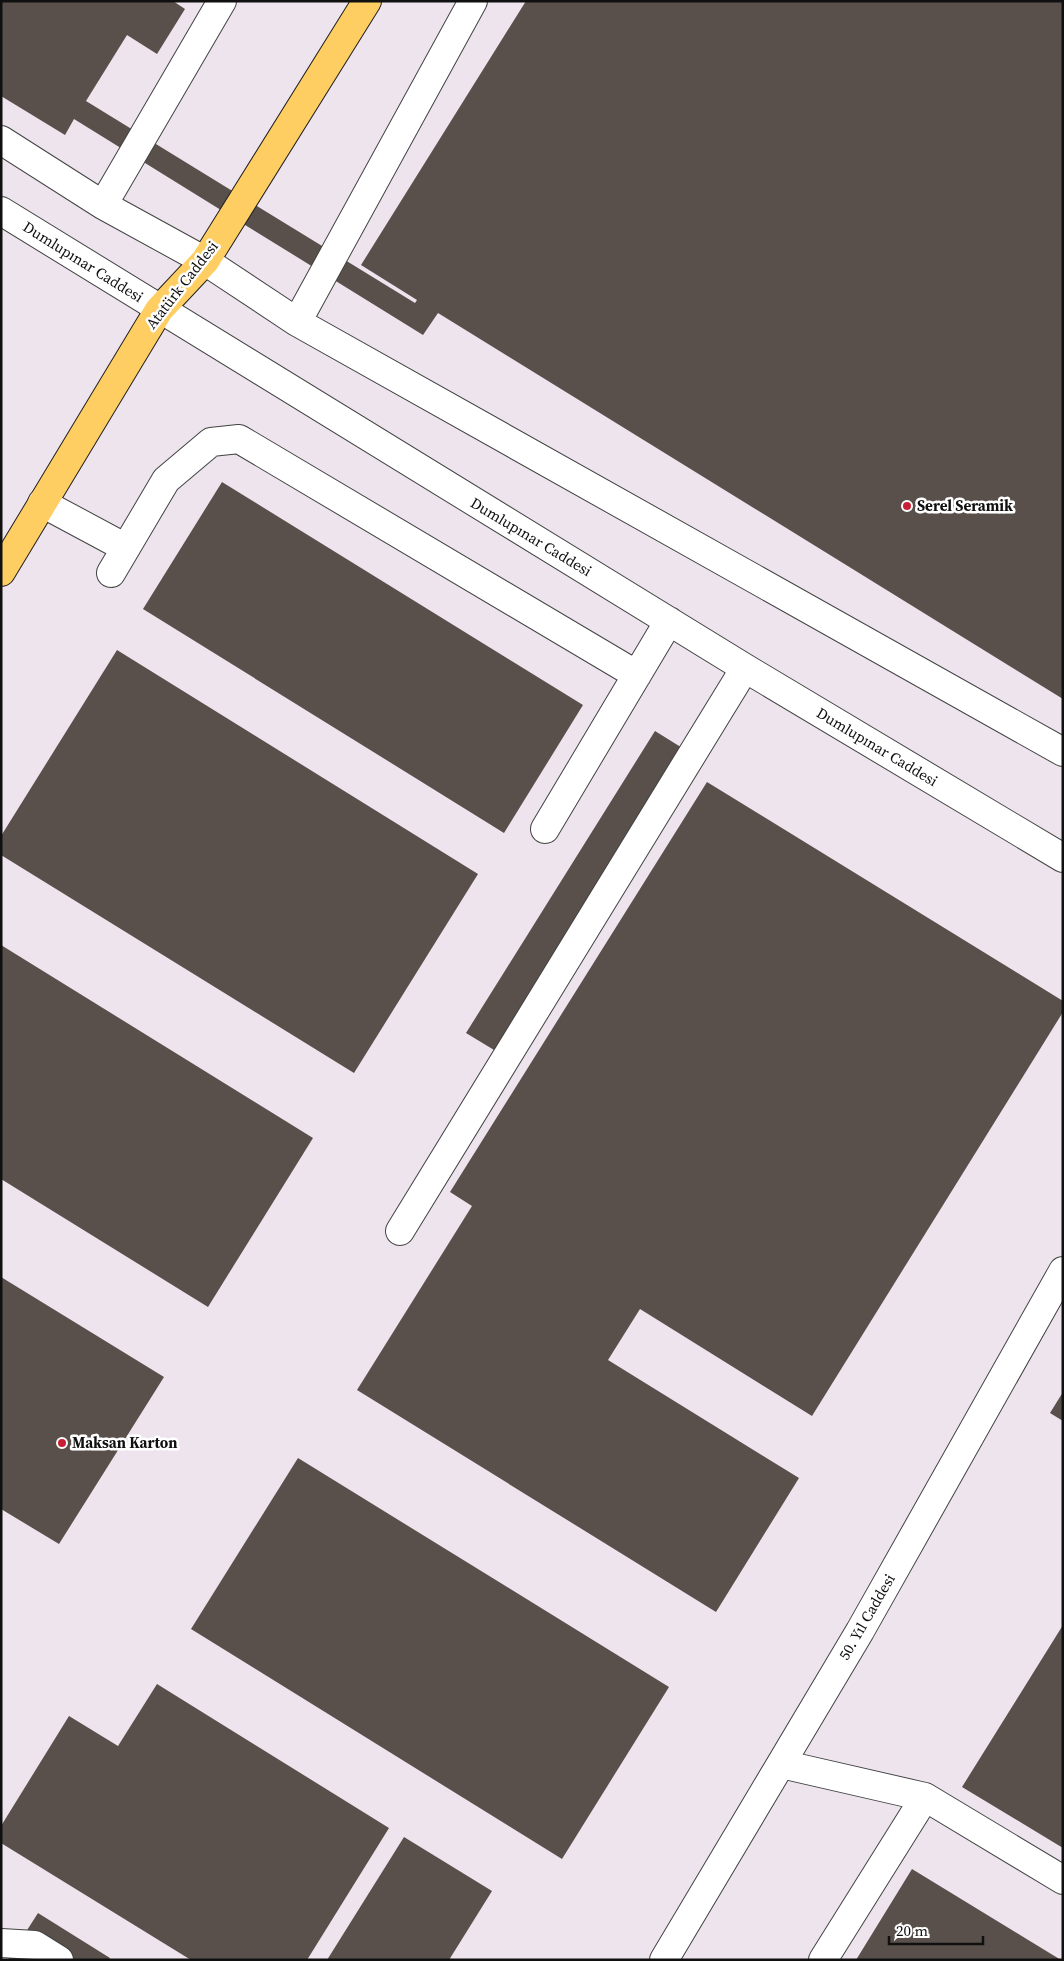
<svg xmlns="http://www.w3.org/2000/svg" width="1064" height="1961" font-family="'Source Serif 4',serif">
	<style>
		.industrial { fill: #ede4ee }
		.building { fill: #59504b }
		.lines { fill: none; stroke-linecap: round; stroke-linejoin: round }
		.minor-casing { stroke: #434343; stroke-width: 30 }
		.major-casing { stroke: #212121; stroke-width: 30 }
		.minor { stroke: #fff; stroke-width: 28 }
		.major { stroke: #ffce63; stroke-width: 28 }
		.poi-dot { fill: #c81f34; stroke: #fff; stroke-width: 2 }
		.labels { text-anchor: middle; stroke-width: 5; stroke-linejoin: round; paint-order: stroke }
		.street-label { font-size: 15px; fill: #101010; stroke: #fff }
		.poi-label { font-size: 15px; font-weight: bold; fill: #101010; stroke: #fff; text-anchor: start }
	</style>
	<rect width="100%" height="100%" fill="#fffcf3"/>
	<!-- industrial -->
	<path class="industrial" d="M1,1H1063V1960H1Z"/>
	<!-- building -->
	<path class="building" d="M1,1H173L185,9L157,54L127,35L86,101L415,303L417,300L361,265L526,1H1063V699L438,313L423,335L74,119L65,135L1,96Z
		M222,482L583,705L504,833L143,609Z
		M117,650L478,874L354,1073L1,855V836Z
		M655,731L692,754L504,1056L466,1033Z
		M707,782L1063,1001V1012L812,1416L640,1309L608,1360L799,1478L716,1612L357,1390L472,1206L450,1192Z
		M1,945L313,1138L208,1307L1,1179Z
		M1,1277L164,1377L59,1544L1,1509Z
		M1063,1392V1421L1050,1413Z
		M298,1458L669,1687L562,1859L191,1629Z
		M1063,1625V1848L962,1787Z
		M157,1684L389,1828L307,1960H191L1,1843V1826L69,1716L118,1746Z
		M404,1837L492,1891L449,1960H327Z
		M912,1869L1061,1960H856Z
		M38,1913L110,1958L109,1960H8Z"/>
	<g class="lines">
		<defs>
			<path id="minor" d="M473,1L297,322L1063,752
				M1,140L103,205L205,261L297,322
				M103,205L222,1
				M1,211L745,668L1063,858
				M42,503L126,548
				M111,573L166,480L211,442L239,439L637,675
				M545,829L669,621
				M400,1231L745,668
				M781,1764L925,1797L1063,1880
				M1,1943L35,1945L59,1960
				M664,1960L860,1631L1063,1271
				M823,1960L925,1797"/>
			<path id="major" d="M1,572L159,310L205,261L367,1"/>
		</defs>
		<!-- minor casing -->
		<use href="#minor" class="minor-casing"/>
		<!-- major casing -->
		<use href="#major" class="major-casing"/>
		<!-- minor -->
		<use href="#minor" class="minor"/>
		<!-- major -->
		<use href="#major" class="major"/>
	</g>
	<!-- markers -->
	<g class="poi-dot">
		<circle cx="907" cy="506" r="5"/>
		<circle cx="62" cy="1443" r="5"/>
	</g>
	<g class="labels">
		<!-- street labels -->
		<g class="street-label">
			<text transform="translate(83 262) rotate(32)" y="5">Dumlupınar Caddesi</text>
			<text transform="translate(182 285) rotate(-52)" y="5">Atatürk Caddesi</text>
			<text transform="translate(531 537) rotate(31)" y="5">Dumlupınar Caddesi</text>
			<text transform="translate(877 747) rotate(31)" y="5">Dumlupınar Caddesi</text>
			<text transform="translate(867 1617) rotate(-60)" y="5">50. Yıl Caddesi</text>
		</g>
		<!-- poi labels -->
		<g class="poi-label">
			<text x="917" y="511">Serel Seramik</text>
			<text x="72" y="1448">Maksan Karton</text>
		</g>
	</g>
	<!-- border -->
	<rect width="1064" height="1961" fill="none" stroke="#101010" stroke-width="5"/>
	<!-- scale -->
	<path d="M889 1936v8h94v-8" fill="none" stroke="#101010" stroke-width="2.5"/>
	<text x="896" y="1936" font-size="15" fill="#101010" stroke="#ffffff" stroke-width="4" paint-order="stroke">20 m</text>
</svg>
